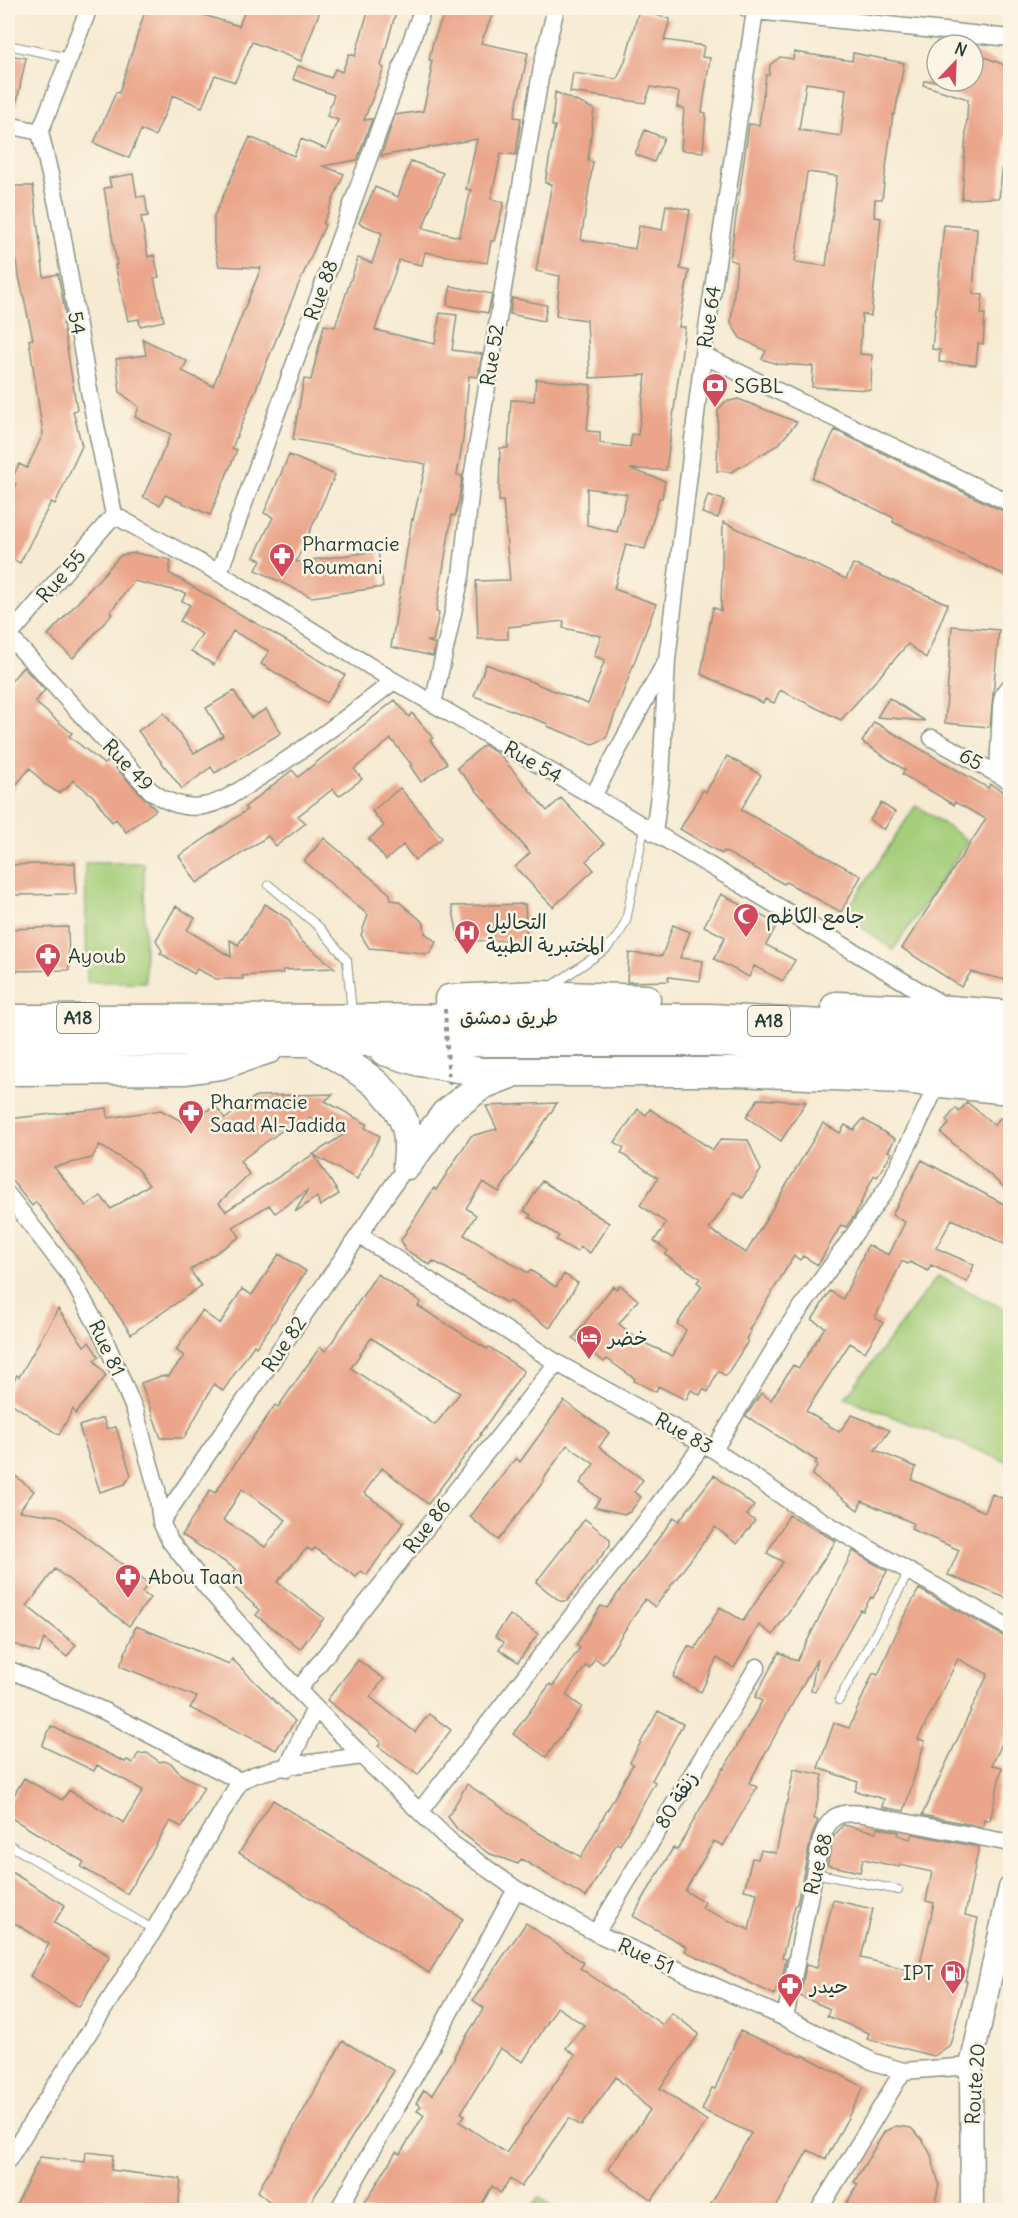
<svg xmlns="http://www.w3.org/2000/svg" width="1018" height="2218" font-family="Delius,'Playpen Sans Arabic',sans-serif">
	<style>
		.green { fill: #a4ce7a; stroke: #628657; stroke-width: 1.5 }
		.building { fill: #eaa58a; fill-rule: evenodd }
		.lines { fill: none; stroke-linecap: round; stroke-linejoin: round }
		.lane-casing { stroke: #8a9483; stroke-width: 10 }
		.street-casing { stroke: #8a9483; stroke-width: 19 }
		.secondary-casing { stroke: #8a9483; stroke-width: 25 }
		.highway-casing { stroke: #8a9483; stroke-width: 31 }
		.lane { stroke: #fff; stroke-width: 8 }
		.street { stroke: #fff; stroke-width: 16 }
		.secondary { stroke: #fff; stroke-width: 22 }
		.highway { stroke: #fff; stroke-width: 28 }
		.path-bridge { stroke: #8a9483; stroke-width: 4; stroke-dasharray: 4.5 4.5; stroke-linecap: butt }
		.labels { text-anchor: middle; stroke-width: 5; stroke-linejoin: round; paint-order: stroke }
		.shield { fill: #fcf5e5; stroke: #617469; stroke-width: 1.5 }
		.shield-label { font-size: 18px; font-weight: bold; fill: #1f3d34 }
		.street-label { font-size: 20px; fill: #1f3d34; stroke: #fcf5e5 }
		.poi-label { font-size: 20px; fill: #1f3d34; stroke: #fcf5e5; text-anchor: start }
	</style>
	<rect width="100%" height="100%" fill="#fcf5e5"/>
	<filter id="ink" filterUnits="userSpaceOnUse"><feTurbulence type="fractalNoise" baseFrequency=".0167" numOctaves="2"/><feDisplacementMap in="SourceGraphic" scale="12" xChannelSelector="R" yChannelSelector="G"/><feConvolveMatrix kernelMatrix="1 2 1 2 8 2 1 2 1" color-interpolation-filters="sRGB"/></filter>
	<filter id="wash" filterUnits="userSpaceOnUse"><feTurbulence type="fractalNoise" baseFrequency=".008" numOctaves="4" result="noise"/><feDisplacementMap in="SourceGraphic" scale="24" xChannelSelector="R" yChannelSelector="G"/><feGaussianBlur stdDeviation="1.35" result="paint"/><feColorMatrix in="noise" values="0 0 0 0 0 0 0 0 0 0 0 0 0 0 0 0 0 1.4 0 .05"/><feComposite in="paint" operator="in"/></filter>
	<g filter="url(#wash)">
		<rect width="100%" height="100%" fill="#f6ead2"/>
		<!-- green -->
		<path class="green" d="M916,805L968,841L893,950L844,915Z
			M85,863H144L145,982H87Z
			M938,1276L1010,1312V1463L845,1398Z
			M539,2197L558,2210H530Z"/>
		<g id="blocks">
			<!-- building -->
			<path class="building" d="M146,8H181L239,26L246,8H321L301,61L252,42L235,82L215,75L202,107L173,95L155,136L141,130L129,158L94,143L116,92L119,93Z
				M369,8H397L381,66L384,68L364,120L372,119L357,160L323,166L344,174L323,224L325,225L297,288L232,448L237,450L210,515L165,495L160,505L143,497L171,434L135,417L139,407L120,392L116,359L146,355L143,339L187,361L182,371L213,386L261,268L219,266L214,244V216L250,137L294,156L301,139L326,149L338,120L327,116L334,95L293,79L298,66L331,78L335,69L342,72L349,54L355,56Z
				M446,8H495L481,43L528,53L514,117L521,118L516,155L501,153L491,199L504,202L494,241H491L487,263L425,252L422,265L399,260L375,330L435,344L440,313L457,315L452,350L482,354L478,377L469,376L463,439L457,475L462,476L459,499L455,516L452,515L436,612L439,613L433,641H426L435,644L433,656L391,647L412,519L413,520L426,464L293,439L304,379L311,380L324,325L335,327L358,258L372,263L382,233L359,223L375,187L398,197L411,161L443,173L423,228L459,237L471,190L466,189L477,139L381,156L395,115L423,111L432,72L430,71L432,60H429L433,42Z
				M639,10L670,19L664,40L704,46L702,57L710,58L702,112L706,113L703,152L681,150L684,108L677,107L679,92L651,87L645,103L570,92L573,73L617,79L625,61Z
				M794,52L852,61L853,53L904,63L895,114H893L882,199H875L874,217L881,218L871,316L862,314L860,354L872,355L871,390L812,387L813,366L777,364L762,359L766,351L740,338L731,323L737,262L730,260L749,124L759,125L766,75H769L770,65L780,57L793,59ZM806,83L846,89L841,136L799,130ZM807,172L837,176L826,266L795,262Z
				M973,52L1009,67V112L999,198L962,199L968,99L923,85L924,81H973Z
				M8,55L26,58L15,111L8,110Z
				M555,92L594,109L588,161L593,162L581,240L635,249L639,226L662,230L666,205L690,210L680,269L689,271L679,327H685L666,470L630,469L665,481L662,498H659L645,549L626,544L614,589L656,604L606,738L593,744L547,726L548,724L474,696L486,664L588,704L605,660L594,656L601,636L563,628L564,621L508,627V639H478L476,581L510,580L503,501H499L500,448H508L511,400L534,401L536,379L591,385L587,431L600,432V443L630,447L632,434L638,435L646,375L590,378L587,320L556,316L560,276L536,271L552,184L545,183L555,126H552ZM587,488L627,494L617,532L587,525Z
				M645,130L664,138L654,162L635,154Z
				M133,174L137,197L145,196L148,216L141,217L148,257L154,255L159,277L154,278L164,321L140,326L139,319L128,321L115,265H117L104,188L111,187L109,178Z
				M8,186H33L44,277L58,274L61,290L67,323H63L77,410L73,411L82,446L55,504L51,502L20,563L8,557V500L16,484L11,481L19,464L27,468L43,434L29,340L33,339L15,258L8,257Z
				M944,225L977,228L973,294L983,295L981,314H985L983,344L978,343L976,365L939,362L940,350L932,349Z
				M451,286L492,294L488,313L447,305Z
				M512,298L547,305L544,321L510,314Z
				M738,399L797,422L779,444L732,472L717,471L718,410L725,402Z
				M835,430L1011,515V578L893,522L894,518L812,478Z
				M289,455L335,475L296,562L378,551L383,587L311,597L256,570L261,560L254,557L273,517L264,513Z
				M708,495L724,500L718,518L702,513Z
				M723,522L846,579L853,564L948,604L926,658L908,644L841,720L780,690L774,703L765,699L763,703L701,674L713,607L721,611Z
				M135,553L171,560L169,573L345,675L326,703L261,664L269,651L233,631L214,665L191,651L202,634L180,621L190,605L182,601L186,593L134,581L110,612L112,614L73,658L48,635L121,555Z
				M952,626L999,630L990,727L945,723Z
				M23,667L45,690L35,702L72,733L69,736L104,764L109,761L156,810L126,832L116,819L112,822L93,796L73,780L65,790L63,789L59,793L44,784L30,768L8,795V685Z
				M234,691L251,718L266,709L281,733L215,773L211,767L182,789L138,731L164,713L194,753L223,736L206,708Z
				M889,698L925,721L877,717Z
				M395,700L409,717L412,713L433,738L430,740L447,763L421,782L410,766L412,765L391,739L354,769L362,779L339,796L333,789L298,816L306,823L276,846L268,836L197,883L179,856L247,810L245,807L292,770L298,777Z
				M874,722L988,788L990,784L1011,795V981L971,972L961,987L902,948L986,819L955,802L954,805L902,774L905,770L862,742Z
				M484,745L500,755L547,811L561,798L604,844L586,861L594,870L553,907L515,867L530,853L457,768Z
				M727,756L761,775L741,810L861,876L841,912L786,882L784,884L724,851L722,854L680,829L703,790L706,792Z
				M400,788L442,838L415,860L403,845L386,860L369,839L384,826L372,811Z
				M881,803L895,812L884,830L870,820Z
				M324,838L390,894L391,900L398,901L424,923L425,933L436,942L430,953L425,954L415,952L369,948L361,935L368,915L304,861Z
				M75,863L76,894L8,895V865Z
				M721,894L777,924L766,945L795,960L783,981L754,966L749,977L714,959L725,937L704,926Z
				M265,904L288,919L300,940L335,968L282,970L283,973L242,976L243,979H216L197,969L194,974L160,953L162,951L156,940L176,906L195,918L187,930L231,957L230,940L238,945Z
				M525,904L527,940L459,941L452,906Z
				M673,925L690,932L680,958L703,961L700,981L668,977L669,981L627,982L629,953L662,956Z
				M68,927L69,970L8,971V929Z
				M333,1094L325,1101L367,1124L365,1128L380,1136L357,1179L314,1155L339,1194L320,1206L317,1197L295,1212L308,1190L275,1213L269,1205L233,1227L240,1237L190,1270L201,1286L131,1334L100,1288L36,1202L32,1206L8,1176V1119L107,1108L108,1118L161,1110L183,1122L194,1114L197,1118L215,1105L225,1119L256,1096ZM309,1117L343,1135L226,1211L219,1203L249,1174L240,1161L291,1124L296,1130ZM99,1145L137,1168L149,1185L111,1209L101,1196L86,1206L54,1167L92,1158Z
				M758,1099L806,1102L781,1141L746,1117Z
				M967,1102L994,1125L1000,1118L1011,1126V1193L941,1133L949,1124L946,1120L956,1108L959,1112Z
				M557,1103L499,1192L483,1182L466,1208L476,1215L464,1235L528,1273L530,1270L556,1287L564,1274L578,1283L550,1328L509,1301L507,1303L444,1267L433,1261L430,1265L406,1250L401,1240L434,1188L436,1190L471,1136L497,1129L486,1106Z
				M638,1109L646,1115L650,1109L713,1150L721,1139L748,1140L761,1170L743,1198L734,1192L709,1229L746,1253L823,1123L840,1133L845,1125L854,1130L863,1119L895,1139L888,1151L892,1153L877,1177L874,1175L855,1215L846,1227L841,1225L818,1265L803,1256L800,1260L794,1256L749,1330L751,1331L746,1339L748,1341L726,1376L718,1371L708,1392L703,1389L700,1395L691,1390L686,1400L658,1386L656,1392L634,1381L635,1379L607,1359L604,1362L573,1338L613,1286L616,1289L620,1285L638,1300L619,1324L640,1341L673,1356L686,1330L677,1324L702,1286L697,1282L700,1278L665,1255L668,1251L654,1241L666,1223L640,1205L658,1178L621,1153L624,1148L615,1142Z
				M922,1160L1011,1208V1247L952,1219L936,1248L974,1265L967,1282L931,1265L928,1271L910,1262L908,1264L902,1261L875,1318L883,1323L865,1352L850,1343L806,1411L839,1432L852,1415L890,1430L875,1450L916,1467L912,1480L985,1512L992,1494L1011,1502V1600L948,1575L959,1550L911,1529L913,1523L862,1501L858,1510L812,1475L818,1465L815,1463L817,1461L746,1416L761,1393L771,1400L793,1365L799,1368L825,1327L812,1320L830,1291L843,1299L868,1245L889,1255L905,1222L892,1215Z
				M542,1181L609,1223L590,1253L580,1247L577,1252L556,1240L559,1236L529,1217L531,1215L524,1211Z
				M279,1254L306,1271L271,1326L256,1347L254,1345L223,1391L214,1384L184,1438H161L141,1383L161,1376H169L184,1356L176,1350L202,1311L220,1324L242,1289L252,1295Z
				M377,1274L421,1302L418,1306L487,1349L489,1347L524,1371L480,1434L481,1435L428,1504L382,1468L364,1493L404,1522L367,1575L361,1571L356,1577L315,1548L312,1551L307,1548L277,1582L324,1618L300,1649L256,1615L260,1610L226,1580L236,1569L182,1535L210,1490L215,1493L275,1405L278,1407L320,1347L326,1351ZM371,1338L460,1393L435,1425L351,1368ZM242,1489L286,1520L265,1547L223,1520Z
				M58,1309L84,1346L89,1342L99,1357L94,1360L106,1376L75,1414L73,1409L59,1435L8,1401V1392L17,1375L19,1377Z
				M564,1401L609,1433L599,1447L643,1480L634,1492L641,1497L630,1512L624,1514L594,1507L600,1499L580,1483L594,1464L567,1445L543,1480L544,1481L498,1540L470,1517L516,1458L520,1462Z
				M103,1418L107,1429L116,1427L131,1475L125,1484L100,1492L79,1426Z
				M8,1470L34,1491L19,1511L58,1516L148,1584L142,1592L150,1598L129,1626L55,1569L27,1606L76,1645L67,1657L44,1639L39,1653L8,1642Z
				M714,1475L754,1506L747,1515L755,1521L737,1544L715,1527L655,1607L645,1599L603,1664L595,1658L589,1668L586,1665L566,1695L582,1707L546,1757L513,1734L550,1684L553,1686L580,1648L576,1645L601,1606L607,1608L674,1517L679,1521Z
				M789,1515L836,1541L773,1635L759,1625L734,1668L717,1658L701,1692L673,1677L688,1646L695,1649L720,1607L743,1621L783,1562L767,1553Z
				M585,1519L610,1539V1545L567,1601H560L536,1582Z
				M853,1551L887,1571L873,1598L871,1597L863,1611L860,1610L815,1691L811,1690L817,1659L749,1783L757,1787L723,1846L714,1841L685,1891L705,1902L702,1908L749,1930L757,1893L744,1890L752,1858L758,1859L761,1850L776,1853L794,1769L823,1775L814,1819L818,1820L811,1838L797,1904L795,1906L782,1958L786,1959L780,1990L776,1989L775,1995L685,1951L687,1947L633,1916L673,1848L677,1850L723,1768L724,1769L762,1701L755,1697L779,1652L797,1661Z
				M919,1589L1005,1637L1011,1638V1725L992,1765L1002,1767L990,1821L984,1819L983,1827L922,1815L988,1674L958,1659L918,1739L925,1741L904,1811L882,1807L884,1799L855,1791L858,1782L818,1768L834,1723L849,1728L873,1673L878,1675L902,1620Z
				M510,1615L538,1634L518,1662L499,1649L504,1642L495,1636Z
				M136,1626L229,1664L232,1659L295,1721L276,1750L190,1708L197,1697L120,1666Z
				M358,1660L384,1679L370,1697L415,1732L429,1714L451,1730L418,1775L378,1746L381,1742L327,1700Z
				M658,1711L683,1724L652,1780L655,1782L620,1845L617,1843L586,1897L521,1859L518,1864L488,1853L458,1830L448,1817L467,1784L539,1833L581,1857L633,1764L630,1762Z
				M51,1726L125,1762L127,1760L133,1763L138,1754L147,1753L160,1762L163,1761L171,1763L180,1774L204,1787L182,1827L170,1821L127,1894L81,1867L84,1862L8,1816V1805L24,1778L62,1800L69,1790L124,1823L143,1790L97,1765L94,1771L42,1746Z
				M273,1800L463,1919L429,1973L239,1853Z
				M843,1825L876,1832L877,1827L899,1832L898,1835L910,1839L913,1834L979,1847L965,1915L978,1918L965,1981H967L950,2045L934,2056L867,2039L869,2033L827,2016L830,2009L800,1996L806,1965L817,1968L833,1900L873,1909L861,1958L918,1972L934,1903L926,1901L932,1872L900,1865L899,1867L863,1859L860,1872L827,1865L834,1836Z
				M8,1870L65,1905L54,1923L110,1956L79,2007L30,1976L49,1944L8,1919Z
				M526,1923L584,1963L580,1968L663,2025L672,2013L699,2034L660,2088L707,2121L652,2200L608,2169L650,2110L616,2077L581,2126L569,2118L521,2187L510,2179L500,2193L492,2186L478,2211H360L396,2152L400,2154L424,2115L417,2111L421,2106L416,2103L424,2090L432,2095L455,2057L454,2056L484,2008L473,2000ZM557,2007L584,2025L566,2048L575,2055L506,2153L460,2122L465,2115L461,2113L500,2048L523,2062Z
				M740,2031L802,2057L803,2055L864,2087L826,2159L808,2150L774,2211H707L751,2133L702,2110L712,2088L715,2089Z
				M343,2041L394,2071L305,2211H279L258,2191Z
				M896,2126L911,2128L922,2139L931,2155L939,2184L933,2211H842L858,2184L854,2182L885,2131Z
				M86,2152L113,2155L111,2170L181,2179L178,2211H13L40,2157L85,2162Z"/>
		</g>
	</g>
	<g filter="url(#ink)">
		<use href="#blocks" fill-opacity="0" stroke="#8a9483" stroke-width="1.5"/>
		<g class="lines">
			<defs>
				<path id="lane" d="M8,45L69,58
					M269,885L319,927L347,960L352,1013
					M549,988L606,949L618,936L626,921L644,828
					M839,1700L909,1572
					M8,1844L154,1930
					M814,1873L898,1890"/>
				<path id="street" d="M746,8L755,11L1010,38
					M8,125L40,132
					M40,132L58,209L90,396L114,515
					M40,132L89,8
					M703,355L1010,503
					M114,515L219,573L394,681L593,796L945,1006
					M219,573L423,8
					M9,636L151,791C166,802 183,809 203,806C223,803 243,788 260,777C307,748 350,715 394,681
					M8,637L114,515
					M433,704L461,576L472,478L504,283L543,61L556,8
					M932,738L1010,781
					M998,774L1001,707C1002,699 1003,690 1010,687
					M593,796L665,663
					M654,833L661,779L667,660L703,355L755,11
					M8,1195L69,1274L105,1340L135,1411L157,1490L161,1522L170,1541L208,1589L298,1690L362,1756L454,1845L516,1889L596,1933L785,2018L874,2062L903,2071L971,2066
					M359,1235L557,1363L714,1450L789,1501L880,1555L1010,1628
					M714,1450L786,1329L888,1187L939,1081
					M161,1522L407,1165
					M8,1669L104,1711L240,1781
					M298,1690L557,1363
					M287,1768L315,1708
					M420,1811L653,1512L703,1444
					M596,1933L757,1667
					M785,2018L821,1840C829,1815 839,1811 864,1814L1010,1843
					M8,2160L154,1930L240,1781C273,1764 325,1762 362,1756
					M338,2210L431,2047L516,1889
					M819,2210L903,2071"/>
				<path id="secondary" d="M972,2210L971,2066L1010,1888"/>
				<path id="highway" d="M449,999L539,995L646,999
					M836,1006L951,1010L1010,1015
					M8,1019L711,1018L899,1028L1010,1040
					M313,1043C348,1064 398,1088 407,1132C409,1143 408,1154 407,1165
					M8,1044L137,1042H708L885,1053L1010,1064
					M384,1051L420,1062L482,1072H735L902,1079L1010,1090
					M8,1071L186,1070L221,1065L269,1049
					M407,1165L445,1114L482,1085L508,1075"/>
			</defs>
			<!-- lane casing -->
			<use href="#lane" class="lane-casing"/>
			<!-- street casing -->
			<use href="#street" class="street-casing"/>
			<!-- secondary casing -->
			<use href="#secondary" class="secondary-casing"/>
			<!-- highway casing -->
			<use href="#highway" class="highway-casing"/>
			<!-- lane -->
			<use href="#lane" class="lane"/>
			<!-- street -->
			<use href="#street" class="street"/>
			<!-- secondary -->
			<use href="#secondary" class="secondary"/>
			<!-- highway -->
			<use href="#highway" class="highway"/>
			<!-- path-bridge -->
			<path class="path-bridge" d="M445,1009L449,1084"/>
		</g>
	</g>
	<!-- icons -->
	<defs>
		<symbol id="bank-pin" viewBox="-11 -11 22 30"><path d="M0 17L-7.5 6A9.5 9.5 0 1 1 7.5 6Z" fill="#d1495b" stroke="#fcf5e5"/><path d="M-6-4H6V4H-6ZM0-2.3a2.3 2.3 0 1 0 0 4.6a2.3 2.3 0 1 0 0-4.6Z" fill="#fff"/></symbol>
		<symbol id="pharmacy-pin" viewBox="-11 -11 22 30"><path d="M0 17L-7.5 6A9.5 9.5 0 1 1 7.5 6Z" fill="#d1495b" stroke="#fcf5e5"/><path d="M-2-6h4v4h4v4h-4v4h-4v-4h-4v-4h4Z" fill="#fff"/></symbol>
		<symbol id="mosque-pin" viewBox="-11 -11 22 30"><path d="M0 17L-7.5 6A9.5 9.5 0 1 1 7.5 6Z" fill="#d1495b" stroke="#fcf5e5"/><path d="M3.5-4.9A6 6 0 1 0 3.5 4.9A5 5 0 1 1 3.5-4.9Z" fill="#fff"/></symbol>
		<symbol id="hospital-pin" viewBox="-11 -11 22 30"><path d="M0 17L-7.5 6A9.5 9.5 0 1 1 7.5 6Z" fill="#d1495b" stroke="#fcf5e5"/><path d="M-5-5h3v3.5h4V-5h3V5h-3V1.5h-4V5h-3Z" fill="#fff"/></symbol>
		<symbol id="hotel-pin" viewBox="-11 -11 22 30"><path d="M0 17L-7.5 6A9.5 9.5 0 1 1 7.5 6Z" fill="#d1495b" stroke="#fcf5e5"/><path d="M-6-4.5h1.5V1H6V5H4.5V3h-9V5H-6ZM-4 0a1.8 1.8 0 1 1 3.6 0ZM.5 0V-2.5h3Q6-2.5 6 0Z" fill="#fff"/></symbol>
		<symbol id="fuel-pin" viewBox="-11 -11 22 30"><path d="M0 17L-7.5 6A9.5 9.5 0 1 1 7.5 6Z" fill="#d1495b" stroke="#fcf5e5"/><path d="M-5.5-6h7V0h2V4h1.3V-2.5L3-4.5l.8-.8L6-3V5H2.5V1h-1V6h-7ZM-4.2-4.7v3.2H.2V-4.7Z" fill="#fff"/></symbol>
	</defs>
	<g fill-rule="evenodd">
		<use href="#bank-pin" x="700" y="371" width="30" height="40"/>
		<use href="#pharmacy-pin" x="267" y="541" width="30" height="40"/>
		<use href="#mosque-pin" x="731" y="901" width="30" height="40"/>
		<use href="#hospital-pin" x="452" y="918" width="30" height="40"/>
		<use href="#pharmacy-pin" x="33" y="941" width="30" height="40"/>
		<use href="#pharmacy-pin" x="176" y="1098" width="30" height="40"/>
		<use href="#hotel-pin" x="574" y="1323" width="30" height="40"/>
		<use href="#pharmacy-pin" x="113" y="1562" width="30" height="40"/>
		<use href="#fuel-pin" x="938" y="1958" width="30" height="40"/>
		<use href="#pharmacy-pin" x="775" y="1971" width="30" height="40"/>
	</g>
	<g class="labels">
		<!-- shield labels -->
		<g class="shield">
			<rect x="57" y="1003" width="42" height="30" rx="4.5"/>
			<rect x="748" y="1006" width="42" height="30" rx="4.5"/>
		</g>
		<g class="shield-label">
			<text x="78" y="1024">A18</text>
			<text x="769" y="1027">A18</text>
		</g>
		<!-- street labels -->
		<g class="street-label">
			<text transform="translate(321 290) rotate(-70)" y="7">Rue 88</text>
			<text transform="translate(709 317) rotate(-81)" y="7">Rue 64</text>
			<text transform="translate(77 323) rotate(80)" y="7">54</text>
			<text transform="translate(492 355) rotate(-81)" y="7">Rue 52</text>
			<text transform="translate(61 576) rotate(-49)" y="7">Rue 55</text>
			<text transform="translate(971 759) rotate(29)" y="7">65</text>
			<text transform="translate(533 762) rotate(30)" y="7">Rue 54</text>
			<text transform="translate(128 765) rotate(46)" y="7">Rue 49</text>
			<text x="509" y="1024">طريق دمشق</text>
			<text transform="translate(284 1344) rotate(-56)" y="7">Rue 82</text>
			<text transform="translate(107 1348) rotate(65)" y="7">Rue 81</text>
			<text transform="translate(684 1433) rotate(29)" y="7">Rue 83</text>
			<text transform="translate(427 1526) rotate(-52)" y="7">Rue 86</text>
			<text transform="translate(676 1800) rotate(-59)" y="7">زنقة 80</text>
			<text transform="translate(818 1864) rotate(-76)" y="7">Rue 88</text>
			<text transform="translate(646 1956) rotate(24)" y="7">Rue 51</text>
			<text transform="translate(975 2084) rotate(-86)" y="7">Route 20</text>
		</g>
		<!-- poi labels -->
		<g class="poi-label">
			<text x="734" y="393">SGBL</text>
			<text x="302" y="551">Pharmacie<tspan x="302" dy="23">Roumani</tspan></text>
			<text x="766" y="923">جامع الكاظم</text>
			<text x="486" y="929">التحاليل<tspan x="486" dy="23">المختبرية الطبية</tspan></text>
			<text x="68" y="963">Ayoub</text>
			<text x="210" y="1109">Pharmacie<tspan x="210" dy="23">Saad Al-Jadida</tspan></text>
			<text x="608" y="1345">خضر</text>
			<text x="148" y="1584">Abou Taan</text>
			<text x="934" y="1980" text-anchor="end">IPT</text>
			<text x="810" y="1993">حيدر</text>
		</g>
	</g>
	<!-- margin -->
	<rect width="1018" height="2218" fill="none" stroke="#fcf5e5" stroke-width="30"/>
	<!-- north arrow -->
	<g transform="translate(955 63) rotate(23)"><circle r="28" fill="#fcf5e5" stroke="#a4ab9e" stroke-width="1.5"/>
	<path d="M0-4.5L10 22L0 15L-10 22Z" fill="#d1495b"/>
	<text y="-9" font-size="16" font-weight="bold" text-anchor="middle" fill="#1f3d34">N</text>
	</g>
</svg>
